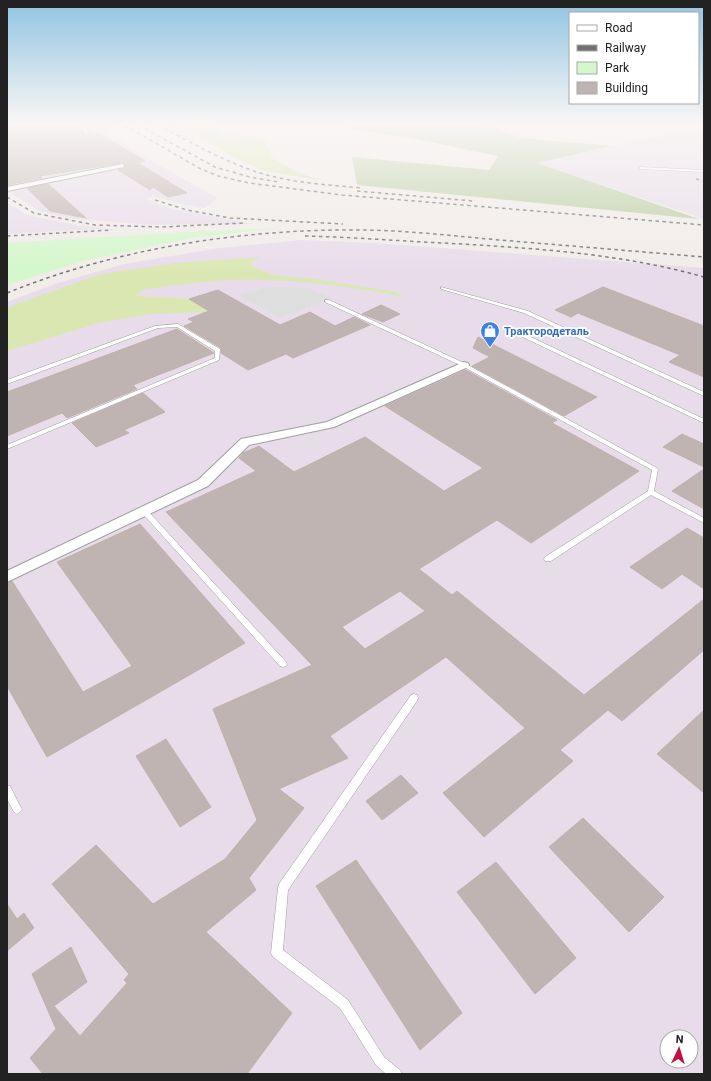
<svg xmlns="http://www.w3.org/2000/svg" width="711" height="1081" font-family="Roboto,sans-serif">
	<style>
		.industrial { fill: #e8dcea; fill-rule: evenodd }
		.grass { fill: #dbe7b3 }
		.forest { fill: #bacda1 }
		.park { fill: #d4f7cb }
		.parking { fill: #dedede }
		.building { fill: #bfb4b2; stroke: #c2b0ac; fill-rule: evenodd }
		.lines { fill: none; stroke-linecap: round; stroke-linejoin: round }
		.lane-casing { stroke: #9f9f9f; stroke-width: 1 }
		.street-casing { stroke: #9f9f9f; stroke-width: 2 }
		.lane { fill: #fff; fill-rule: evenodd }
		.street { fill: #fff; fill-rule: evenodd }
		.rail { stroke: #707070; stroke-width: 1.5; stroke-dasharray: 3.5 3.5; stroke-linecap: butt }
		.labels { text-anchor: middle; stroke-width: 3.5; stroke-linejoin: round; paint-order: stroke }
		.far-shop-label { font-size: 11px; font-weight: bold; fill: #366cbe; stroke: #fff; text-anchor: start }
	</style>
	<rect width="100%" height="100%" fill="#f1ece9"/>
	<!-- industrial -->
	<path class="industrial" d="M7,122H107L117,129L106,132L152,161L217,198L205,208L180,204L154,196L146,199L173,209L252,224L153,225L76,219L41,212L11,193H7V191L136,165L125,164L7,187Z
		M691,130L704,134V219L537,163L612,146Z
		M7,202L27,215L81,226L113,228L7,234Z
		M301,240L375,243L704,268V1074H7V302L58,283L124,264L220,248ZM667,1037H691V1061H667Z"/>
	<!-- grass -->
	<path class="grass" d="M182,122H214L222,133L264,139L273,159L298,172L318,180L265,171L235,158L208,142L179,126Z
		M261,257L250,262L255,268L273,275L322,280L396,292L404,297C347,286 289,278 231,280C203,281 175,286 146,289L135,296L194,299L213,312L151,314L99,323L7,351V308L16,304L101,274L176,263Z"/>
	<!-- forest -->
	<path class="forest" d="M351,122H450L493,127L521,138L612,146L537,163L699,219L357,185L352,157L489,170L498,156L406,137L354,130L347,123Z"/>
	<!-- park -->
	<path class="park" d="M282,228L198,237L86,260L7,285V243L185,232Z"/>
	<!-- parking -->
	<path class="parking" d="M268,287L307,288L334,298L279,318L239,295Z"/>
	<!-- building -->
	<path class="building" d="M7,122H79L85,135L89,134L85,125L145,161L138,163L187,193L168,197L153,187L150,190L118,170L125,168V164L122,163L40,176L42,178L7,185Z
		M48,184L86,218L50,211L27,188Z
		M603,287L704,326V377L669,362L680,355L578,313L571,317L555,310Z
		M218,290L280,325L310,312L335,326L354,317L370,325L293,358L286,354L248,370L221,353V348L184,326L194,322L188,319L209,311L189,299Z
		M381,305L400,314L383,322L362,314Z
		M177,329L214,353L133,385L137,389L67,418L62,413L7,436V392Z
		M478,337L597,397L564,416L472,366L490,357L473,348Z
		M466,370L557,420L552,423L639,471L531,543L497,520L419,569L452,595L457,591L584,695L704,599V650L622,721L608,710L560,750L573,761L484,837L443,793L525,728L446,657L330,736L348,758L279,789L304,808L249,878L256,890L206,932L292,1013L247,1074H43L30,1058L56,1029L32,974L71,947L87,982L54,1006L80,1036L127,983L124,980L129,974L52,884L96,845L153,904L225,859L257,820L213,709L312,665L166,512L256,471L239,458L243,453L259,446L294,472L365,437L444,491L483,468L385,406ZM400,591L425,611L365,649L342,627Z
		M143,393L165,412L124,430L129,433L96,447L72,423Z
		M682,434L704,444V467L663,447Z
		M704,469V509L672,491Z
		M140,524L245,643L47,757L7,686V583L12,581L83,692L132,666L57,562Z
		M687,528L704,538V589L682,574L662,589L630,567Z
		M704,710V793L657,754Z
		M166,739L211,807L180,827L136,756Z
		M401,775L418,793L382,820L366,801Z
		M583,818L664,897L629,932L549,847Z
		M356,860L462,1013L420,1050L316,886Z
		M496,862L576,958L535,994L457,892Z
		M7,904L17,919L24,913L34,928L7,951Z"/>
	<g class="lines">
		<defs>
			<path id="lane" d="M80,122H82L88,134H86Z
				M161,122H164L195,139L193,140Z
				M640,167L704,170V172L639,169Z
				M441,287L528,311L704,392V396L524,313L441,289Z
				M325,300H329L466,364L657,468L658,469L654,491L704,518V523L651,495L551,561H545L544,559L545,557L648,491L652,470L462,366L325,302Z
				M178,324L220,349L219,360L7,449V445L215,358V351L177,327L158,328L7,384V380L155,326Z
				M512,330H516L704,419V423L512,332Z
				M143,510H147L286,662L287,664L286,666L283,667L280,666L143,514L142,512Z
				M414,694L417,695L418,698L417,701L288,890L283,950L348,1000L384,1057L400,1070L402,1074H386L376,1065L340,1008L273,957L271,953L278,888L279,884L411,695Z
				M7,785L10,786L20,806L22,809L20,812L17,814L14,812L7,799Z"/>
			<path id="street" d="M122,164L124,165V167L7,191V187Z
				M464,362L468,363L469,365L468,367L334,427L249,445L208,486L7,582V571L198,480L241,439L327,422Z"/>
		</defs>
		<!-- lane casing -->
		<use href="#lane" class="lane-casing"/>
		<!-- street casing -->
		<use href="#street" class="street-casing"/>
		<!-- lane -->
		<use href="#lane" class="lane"/>
		<!-- street -->
		<use href="#street" class="street"/>
		<!-- rail -->
		<path class="rail" d="M119,122L199,168L218,176L249,183L342,195L704,225
			M133,122L215,167L250,177L278,182
			M152,122C187,140 222,161 260,173C293,183 329,185 363,188
			M696,179L704,181
			M357,191L473,201
			M7,197L34,213L95,225L162,227L244,223
			M155,200L187,210L230,218L343,224
			M7,236L112,230
			M305,236C351,237 398,241 444,243C532,248 619,253 704,277
			M7,293C115,249 241,229 357,230C401,230 445,235 488,239C560,245 632,251 704,257"/>
	</g>
	<!-- sky -->
	<linearGradient id="sky" x2="0" y2="1"><stop stop-color="#90c4e2"/><stop offset="0.45" stop-color="#f9f6f5"/><stop offset="1" stop-color="#f9f6f5" stop-opacity="0"/></linearGradient>
	<rect width="711" height="273" fill="url(#sky)"/>
	<!-- icons -->
	<defs>
		<symbol id="shop-pin" viewBox="-11 -11 22 30"><path d="M0 17L-7.5 6A9.5 9.5 0 1 1 7.5 6Z" fill="#3f7fe0" stroke="#fff"/><path d="M-5-2.5h2.3a2.7 3.5 0 0 1 5.4 0H5L5.5 6h-11ZM-1.5-2.5h3a1.5 2.3 0 0 0-3 0Z" fill="#fff"/></symbol>
	</defs>
	<g fill-rule="evenodd">
		<use href="#shop-pin" x="479" y="320" width="22" height="30"/>
	</g>
	<g class="labels">
		<!-- far-shop labels -->
		<g class="far-shop-label">
			<text x="504" y="335">Трактородеталь</text>
		</g>
	</g>
	<!-- border -->
	<rect width="711" height="1081" fill="none" stroke="#222222" stroke-width="16"/>
	<!-- legend -->
	<rect x="569" y="12" width="130" height="92" fill="#ffffff" stroke="#a7a7a7"/>
	<rect x="577" y="25" width="20" height="6" fill="#ffffff" stroke="#a7a7a7"/>
	<text x="605" y="32" font-size="12" fill="#222222">Road</text>
	<rect x="577" y="45" width="20" height="6" fill="#707070" stroke="#a7a7a7"/>
	<text x="605" y="52" font-size="12" fill="#222222">Railway</text>
	<rect x="577" y="62" width="20" height="12" fill="#d4f7cb" stroke="#a7a7a7"/>
	<text x="605" y="72" font-size="12" fill="#222222">Park</text>
	<rect x="577" y="82" width="20" height="12" fill="#bfb4b2" stroke="#a7a7a7"/>
	<text x="605" y="92" font-size="12" fill="#222222">Building</text>
	<!-- north arrow -->
	<g transform="translate(679 1049) rotate(4)"><circle r="19" fill="#ffffff" stroke="#a7a7a7"/>
	<path d="M0-3L7 15L0 10L-7 15Z" fill="#c50e41"/>
	<text y="-6" font-size="11" font-weight="bold" text-anchor="middle" fill="#222222">N</text>
	</g>
</svg>
